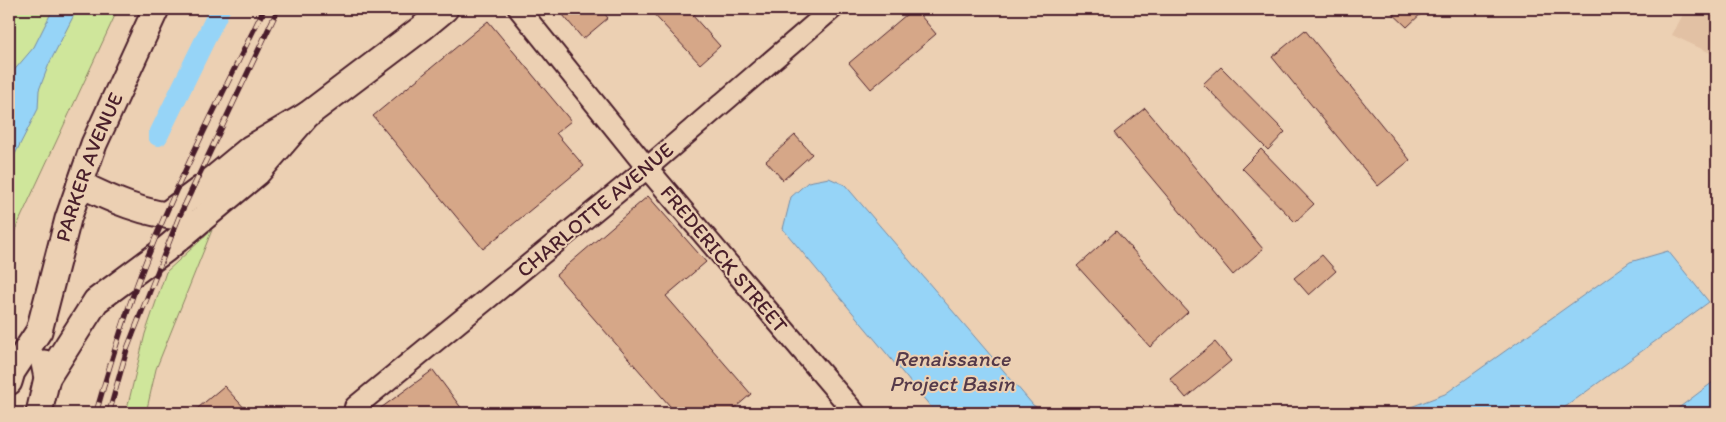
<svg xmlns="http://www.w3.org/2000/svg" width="1726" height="422" font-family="Itim,sans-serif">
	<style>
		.built { fill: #e2c1a4 }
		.green { fill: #cfe69b; stroke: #8c8263 }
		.water { fill: #96d4f7; stroke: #788ca5 }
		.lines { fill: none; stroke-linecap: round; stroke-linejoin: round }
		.canal { stroke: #96d4f7; stroke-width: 20 }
		.building { fill: #d6a788; stroke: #4a1f2b }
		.minor-casing { stroke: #4a1f2b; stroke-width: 24 }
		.tertiary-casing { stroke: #4a1f2b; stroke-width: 29 }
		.minor { stroke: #ecd0b3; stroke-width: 20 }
		.tertiary { stroke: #ecd0b3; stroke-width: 25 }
		.rail-casing { stroke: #4a1f2b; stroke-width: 5.5 }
		.rail { stroke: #ecd0b3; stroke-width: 4; stroke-dasharray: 11; stroke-linecap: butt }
		.labels { text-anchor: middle; stroke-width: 4; stroke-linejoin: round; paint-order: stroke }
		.street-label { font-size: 21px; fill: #4a1f2b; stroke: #ecd0b3 }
		.water-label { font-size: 22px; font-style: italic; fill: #553a4a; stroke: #ecd0b3 }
	</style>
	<rect width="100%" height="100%" fill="#ecd0b3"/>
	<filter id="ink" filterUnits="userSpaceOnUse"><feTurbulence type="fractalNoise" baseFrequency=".02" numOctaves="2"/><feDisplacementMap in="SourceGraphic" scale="10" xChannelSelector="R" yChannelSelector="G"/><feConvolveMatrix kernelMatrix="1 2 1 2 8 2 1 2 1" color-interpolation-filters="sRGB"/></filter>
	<g filter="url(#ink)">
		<!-- built -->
		<path class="built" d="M1686,9H1717V56L1672,35Z"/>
		<!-- green -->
		<path class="green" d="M9,9H118L9,243Z
			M212,230L156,369L146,413H126L145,334L166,272Z"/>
		<!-- water -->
		<path class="water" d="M53,9H77L49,64L39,90L38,109L9,166V74H11L34,47Z
			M829,178L845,185L1033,405L1045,413H936L783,229L791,197L808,182Z
			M1668,251L1709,302L1557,413H1395L1445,394L1630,262Z
			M1717,379V413H1672Z"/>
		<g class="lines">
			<!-- canal -->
			<path class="canal" d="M158,136L220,9"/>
		</g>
		<!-- building -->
		<path class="building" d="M558,9H601L608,18L583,39Z
			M649,9H701L693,16L720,46L700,64Z
			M913,9H915L936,34L871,89L849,63Z
			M1388,9H1426L1407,27Z
			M488,21L571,121L556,133L584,166L483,249L373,116Z
			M1305,30L1410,160L1378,186L1272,57Z
			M1221,67L1285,132L1268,150L1203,84Z
			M1145,108L1263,249L1233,275L1114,133Z
			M795,135L812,154L783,180L766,161Z
			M1261,149L1314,204L1295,222L1242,168Z
			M648,196L706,262L666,296L751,394L729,413H676L556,275Z
			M1116,231L1188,312L1150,347L1077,266Z
			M1322,255L1336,271L1309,295L1294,278Z
			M1215,342L1231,361L1186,398L1170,379Z
			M433,370L465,413H374Z
			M224,386L249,413H192Z"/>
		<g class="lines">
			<defs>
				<path id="minor" d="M519,9L647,168L855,413
					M355,407L647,168L832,9"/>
				<g id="tertiary">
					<path d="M80,184C112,200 144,214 181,217"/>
					<path d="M166,215L205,186L251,148L307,115L422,28L445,9"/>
					<path d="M47,378L96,301L166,249L257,173L307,115"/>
					<path id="s1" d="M9,382L12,372L39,331L68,219L94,144L156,9"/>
					<path d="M39,413L47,378L44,363"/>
				</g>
			</defs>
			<!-- minor casing -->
			<use href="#minor" class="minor-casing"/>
			<!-- tertiary casing -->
			<use href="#tertiary" class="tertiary-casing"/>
			<!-- minor -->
			<use href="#minor" class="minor"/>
			<!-- tertiary -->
			<use href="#tertiary" class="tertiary"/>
			<defs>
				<path id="rail" d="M96,413C110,364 125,314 144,266C178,179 223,93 264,9
					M109,413L127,349L179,217L278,9"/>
			</defs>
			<!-- rail casing -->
			<use href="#rail" class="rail-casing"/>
			<!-- rail -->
			<use href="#rail" class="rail"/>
		</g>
	</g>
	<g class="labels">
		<!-- street labels -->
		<g class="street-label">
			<text dy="7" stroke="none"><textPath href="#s1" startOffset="231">PARKER AVENUE</textPath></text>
			<text transform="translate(595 210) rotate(-40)" y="7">CHARLOTTE AVENUE</text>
			<text transform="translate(724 259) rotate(50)" y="7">FREDERICK STREET</text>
		</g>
		<!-- water labels -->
		<g class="water-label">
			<text x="952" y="366">Renaissance<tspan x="952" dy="25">Project Basin</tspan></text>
		</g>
	</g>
	<!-- margin -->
	<rect width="1726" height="422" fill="none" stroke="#ecd0b3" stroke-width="30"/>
	<rect x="15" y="15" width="1696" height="392" fill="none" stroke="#4a1f2b" stroke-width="2" filter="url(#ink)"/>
</svg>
